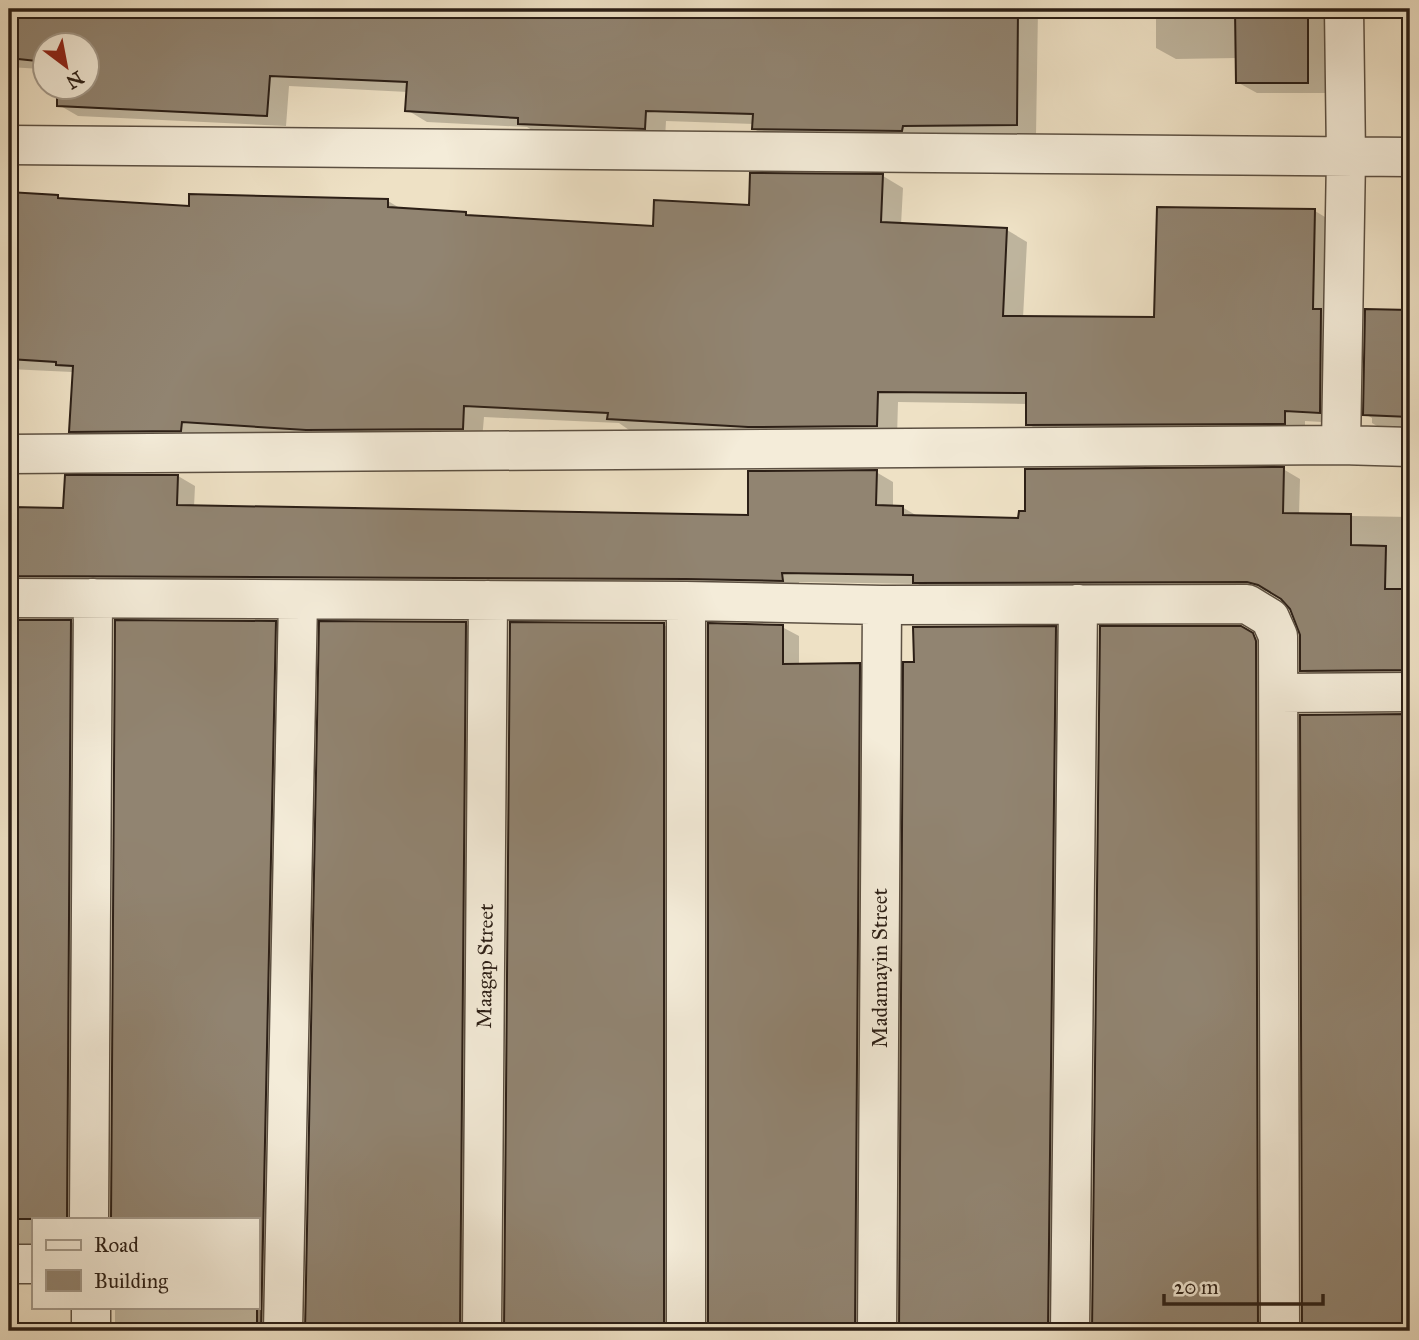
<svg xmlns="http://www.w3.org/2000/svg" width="1419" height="1340" font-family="'IM FELL Great Primer',serif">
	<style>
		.shadow { fill: #0003 }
		.building { fill: #918471; stroke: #2c1f16; stroke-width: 2 }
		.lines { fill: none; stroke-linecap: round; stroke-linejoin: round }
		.minor-casing { stroke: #5c5042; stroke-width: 41 }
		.minor { stroke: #f4ecd9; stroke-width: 38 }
		.labels { text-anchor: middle; stroke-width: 5; stroke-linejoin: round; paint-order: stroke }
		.street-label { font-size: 21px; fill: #2c1f16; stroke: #f4ecd9 }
	</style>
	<rect width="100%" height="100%" fill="#eee1c5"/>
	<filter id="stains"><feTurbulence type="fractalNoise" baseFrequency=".00286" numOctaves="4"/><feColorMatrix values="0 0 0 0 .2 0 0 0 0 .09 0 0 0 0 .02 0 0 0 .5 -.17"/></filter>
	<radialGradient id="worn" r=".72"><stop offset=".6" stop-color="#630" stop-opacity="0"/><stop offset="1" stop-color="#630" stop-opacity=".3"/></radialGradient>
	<!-- shadow -->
	<path class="shadow" d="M9,9H1038L1036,136L773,140L754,129V124L666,121L665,139L539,134L527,127L427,122L407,110L408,92L289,86L286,126L78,116L59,105V88H88V46H46V71L41,69L9,67Z
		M1156,9H1327V93H1257L1237,82V58L1176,59L1156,48Z
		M883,176L903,188L901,225L1007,230L1027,242L1023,318L1155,319L1315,211L1335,223L1339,423L1305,421V434L1048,436L1028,424V404L898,402L897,437L770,438L629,430L619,423L484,417L482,440L327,441L202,433L201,442H90L70,431L74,374L72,372L9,369V194L58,197L63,200L190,208L191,196L388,201L403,210L465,214L471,217L654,228Z
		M1367,311H1410V433H1389L1372,423V418L1365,414Z
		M1283,469L1300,479L1299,515L1410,517V679L1319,680L1302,670V635L1292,608L1276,594L1266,591L932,592L918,584L799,582V590L9,595V514L65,510L67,477L178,476L195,486L194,507L749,517L876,472L893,482V507H902L919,517L1020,519Z
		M9,622H71L87,632L84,1219H33V1251L9,1247Z
		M116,622L275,623L292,633L278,1331H115V1307H257V1219H113Z
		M321,623L465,624L482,633L477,1331H307Z
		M511,624L664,625L681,634V1331H506Z
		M710,625L782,627L799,636V665H859L876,674L872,1331H710Z
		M1055,628L1072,638L1065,1331H901L905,664H915Z
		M1101,628H1240L1270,645L1275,1331H1094Z
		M1302,716H1410V1331H1304Z"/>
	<!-- building -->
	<path class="building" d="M9,9H1018L1017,125L903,126L902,131L752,129L753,114L646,111L645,129L518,124V118L405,111L407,82L270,76L267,116L57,106V88H88V46H46V62L9,58Z
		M1235,9H1308V83H1236Z
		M750,173L883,174L881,222L1007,228L1003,316L1154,317L1157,207L1315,209L1313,309H1321L1320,413L1285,411V424L1026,425V393L878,392L877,426L748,427L607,419L608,413L464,406L463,429L306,430L182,422L181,431L69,432L73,366L56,365V362L9,359V192L58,195V198L189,206V194L388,199V207L466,212V215L653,226L654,200L749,205Z
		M1365,309L1410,310V417L1363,415Z
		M1284,467L1283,513L1351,514V545L1386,546L1385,589H1410V670L1300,671V635L1290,609L1281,599L1258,585L1247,582L913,583V575L782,573L783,581L686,579L10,576L12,507L63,508L65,475H178L177,505L748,515V471L877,470L876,505L903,506V515L1018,518L1019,511H1025V469Z
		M9,620H71L67,1219H9Z
		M115,620L276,621L261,1331H257V1219H111Z
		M319,621L466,622L460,1331H305Z
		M510,622L664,623V1331H504Z
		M708,623L783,625V664L860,663L855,1331H708Z
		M1056,626L1048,1331H899L903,662H914L913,627Z
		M1100,626H1241L1253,633L1256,641L1258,1331H1092Z
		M1410,714V1331H1302L1300,715Z"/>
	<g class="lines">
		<defs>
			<path id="minor" d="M9,145L1410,157
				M1341,445L1346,157L1344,9
				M9,454L1341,445L1410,447
				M9,598L686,601L882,605L1247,604L1270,618L1278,636L1280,1331
				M1280,693L1410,692
				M89,1219L93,598
				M9,1264H33
				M91,1307V1331
				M283,1331L298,600
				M482,1331L488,600
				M686,1331V601
				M877,1331L882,605
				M1070,1331L1078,604"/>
		</defs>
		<!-- minor casing -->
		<use href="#minor" class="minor-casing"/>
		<!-- minor -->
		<use href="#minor" class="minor"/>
	</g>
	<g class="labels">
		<!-- street labels -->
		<g class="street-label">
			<text transform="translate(485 966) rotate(-89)" y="7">Maagap Street</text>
			<text transform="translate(880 968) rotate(-90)" y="7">Madamayin Street</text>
		</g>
	</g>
	<!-- margin -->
	<rect width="1419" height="1340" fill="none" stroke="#eee1c5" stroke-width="35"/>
	<rect x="10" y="10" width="1398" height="1319" fill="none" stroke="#2c1f16" stroke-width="3.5"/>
	<rect x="18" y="18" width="1384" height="1305" fill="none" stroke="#2c1f16" stroke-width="2"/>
	<!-- legend -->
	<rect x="32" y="1218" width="228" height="91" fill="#f4ecd9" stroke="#a49a8b" stroke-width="2"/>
	<rect x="46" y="1240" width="35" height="10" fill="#f4ecd9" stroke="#a49a8b" stroke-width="2"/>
	<text x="94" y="1252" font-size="21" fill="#2c1f16">Road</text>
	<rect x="46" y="1270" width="35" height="21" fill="#918471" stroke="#a49a8b" stroke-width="2"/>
	<text x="94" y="1288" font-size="21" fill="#2c1f16">Building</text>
	<!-- north arrow -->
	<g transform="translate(66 66) rotate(148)"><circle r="33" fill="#f4ecd9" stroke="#a49a8b" stroke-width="2"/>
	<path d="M0-5L12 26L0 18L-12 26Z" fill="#8f2418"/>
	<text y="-10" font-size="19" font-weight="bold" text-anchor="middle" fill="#2c1f16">N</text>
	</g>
	<!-- scale -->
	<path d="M1164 1294v10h159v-10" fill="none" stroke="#2c1f16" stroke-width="3.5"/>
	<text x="1174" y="1294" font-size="21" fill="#2c1f16" stroke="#f4ecd9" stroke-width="5" paint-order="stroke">20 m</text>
	<rect width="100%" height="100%" filter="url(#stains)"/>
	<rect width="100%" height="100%" fill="url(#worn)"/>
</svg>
